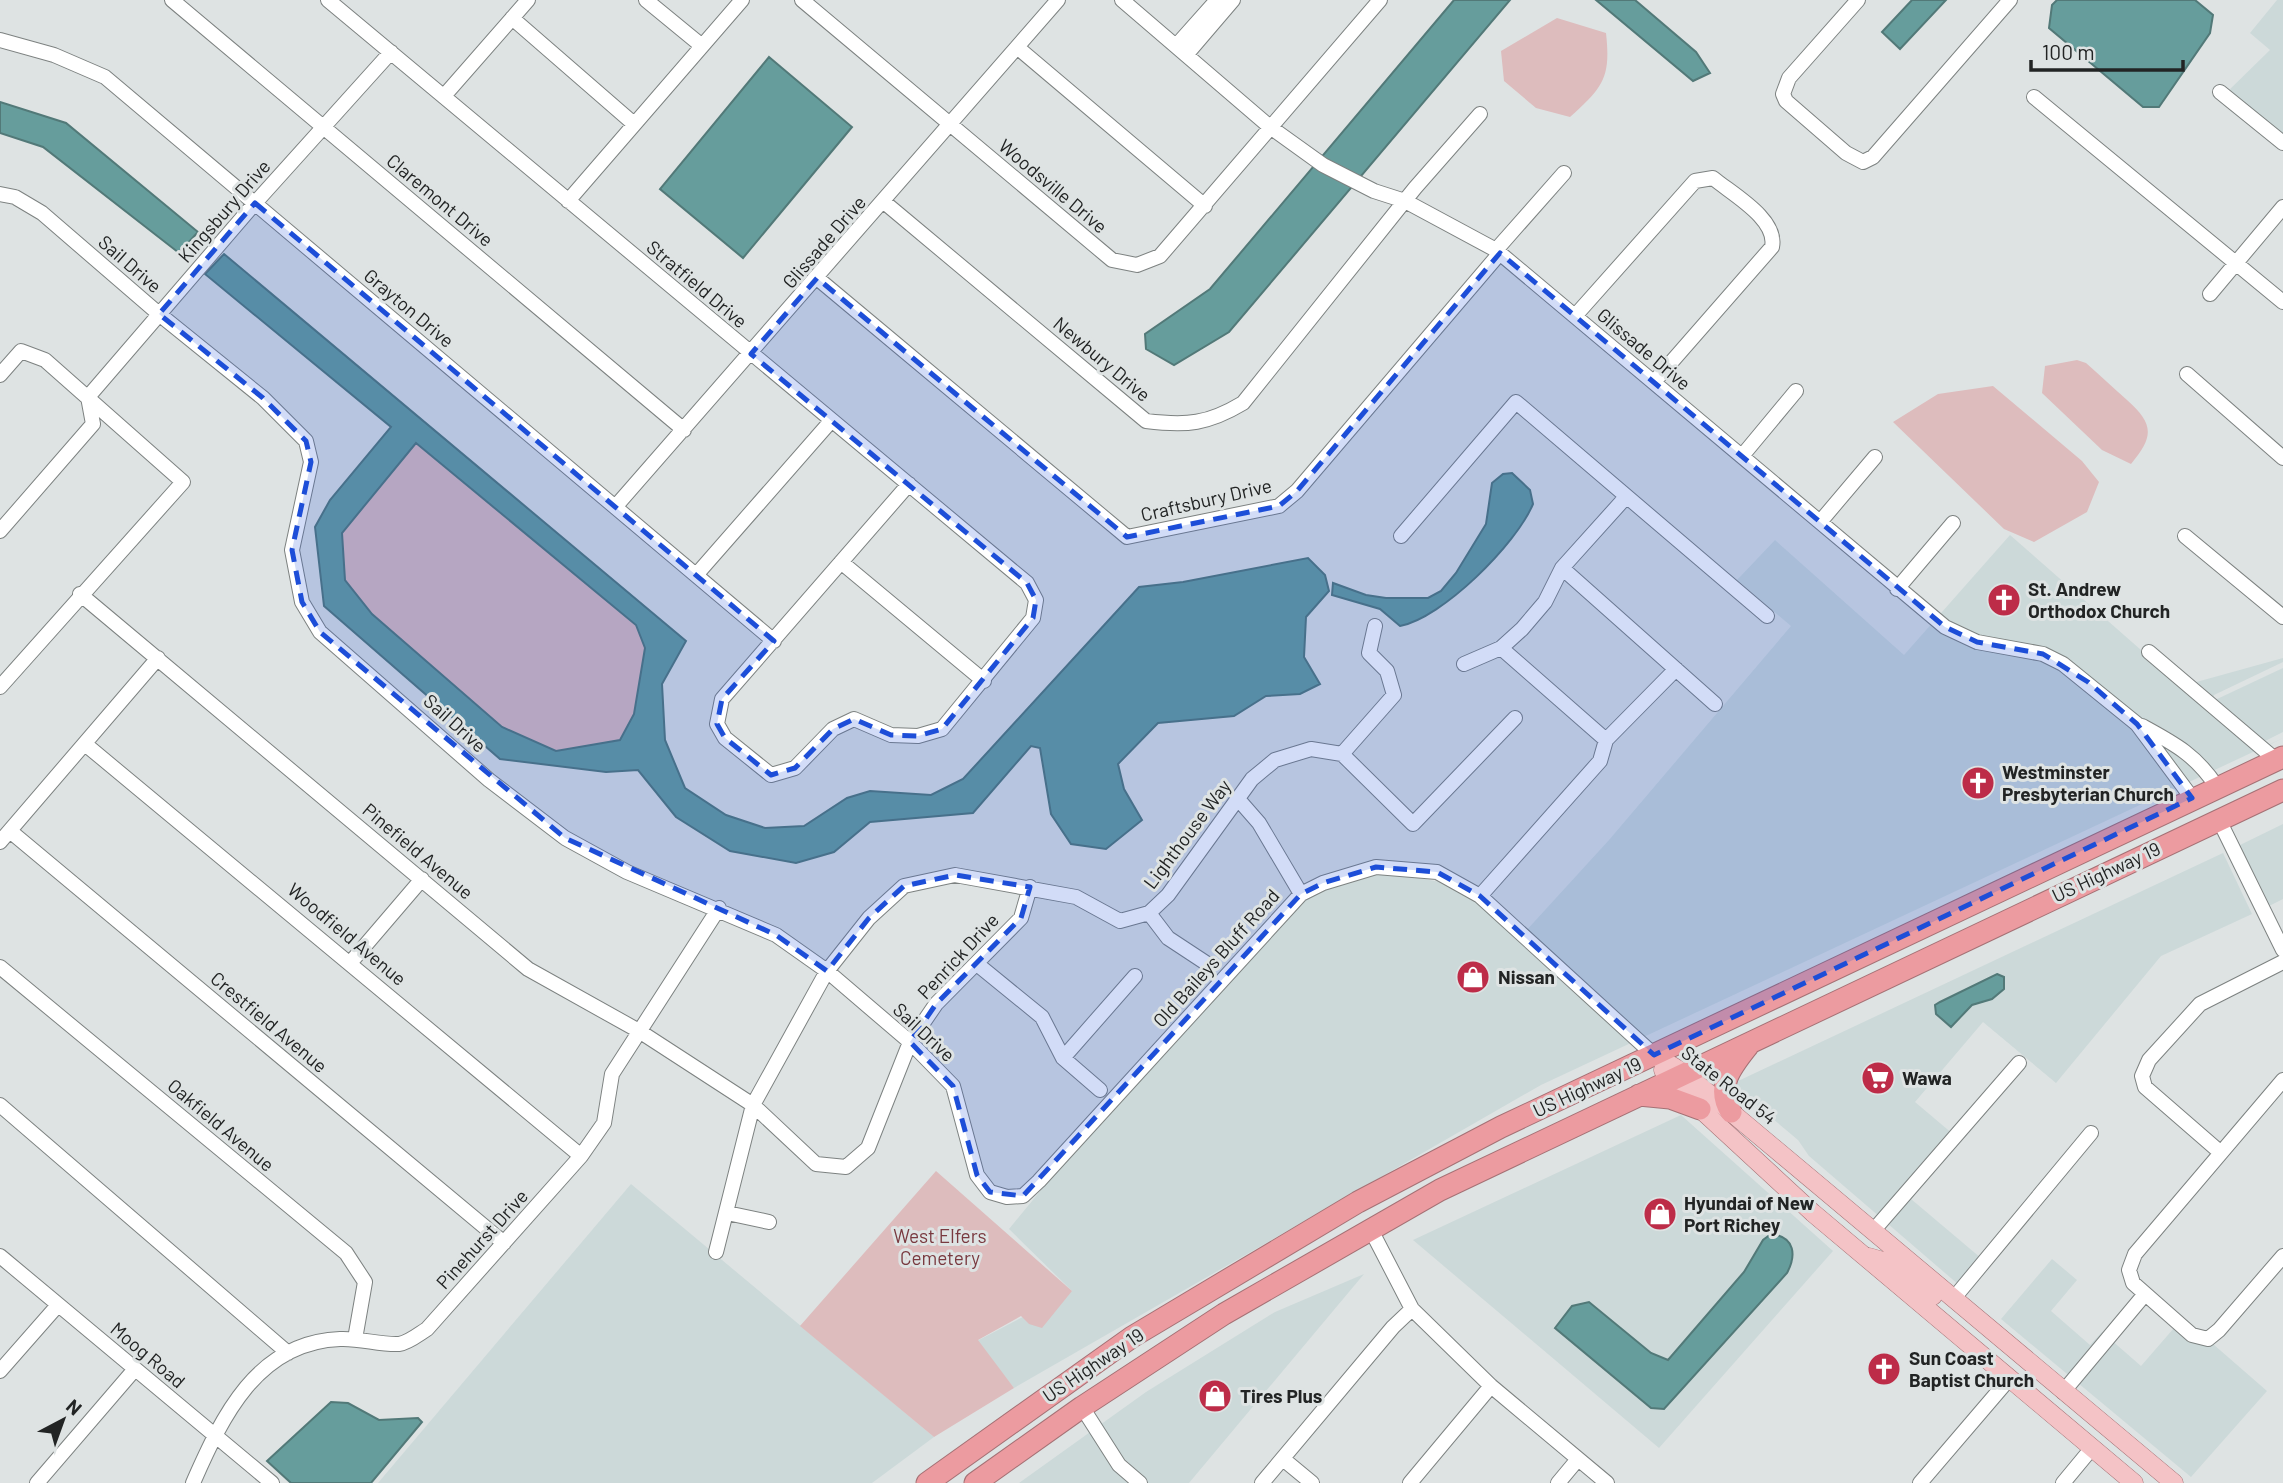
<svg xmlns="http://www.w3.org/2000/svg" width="2283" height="1483" font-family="Barlow,sans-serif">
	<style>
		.built { fill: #ccd9d9 }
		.green { fill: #ddbcbd }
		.water { fill: #669d9c; stroke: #527978; stroke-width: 2; fill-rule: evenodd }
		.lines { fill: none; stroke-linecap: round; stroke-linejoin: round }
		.minor-casing { stroke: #7d8281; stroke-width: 16 }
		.major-casing { stroke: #a57175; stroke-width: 19 }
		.highway-casing { stroke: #a57175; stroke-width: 23 }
		.minor { stroke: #fff; stroke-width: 14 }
		.major { stroke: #f4c3c6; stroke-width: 18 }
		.highway { stroke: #ec9ba0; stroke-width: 21 }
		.marked { fill: #1d4ed8; fill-opacity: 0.2; stroke: #1d4ed8; stroke-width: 5; stroke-dasharray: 14 9; stroke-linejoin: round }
		.labels { text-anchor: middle; stroke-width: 6; stroke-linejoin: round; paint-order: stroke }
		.street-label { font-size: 19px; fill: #222424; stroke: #dee3e3 }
		.poi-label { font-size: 19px; font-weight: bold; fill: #222424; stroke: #dee3e3; text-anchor: start }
		.park-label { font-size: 19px; fill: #79393f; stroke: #dee3e3 }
	</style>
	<rect width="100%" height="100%" fill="#dee3e3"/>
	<!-- built -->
	<path class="built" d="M2277,0H2283V141L2226,93L2270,50L2250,33Z
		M2010,535L2182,686L2283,658V662L2214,695L2212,704L2265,747L2283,738L1541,1085L1014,1388L977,1341L1072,1291L1009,1229L1180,1021L1319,882L1383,871L1466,887L1523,934L1609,840L1791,626L1737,580L1775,540L1904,655Z
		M2283,668V732L2263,742L2215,700Z
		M2283,824V899L2269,906L2240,845Z
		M2223,853L2252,914L2161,956L2056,1083L1983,1022L1915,1102L1960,1140L1911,1199L1988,1264L1966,1291L1809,1156L1798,1140L1741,1092L1736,1082Z
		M1681,1115L1833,1251L1659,1448L1413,1240Z
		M631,1184L934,1437L872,1483H378Z
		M2052,1259L2077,1280L2051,1311L2090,1345L2102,1332L2141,1366L2174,1328L2213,1344L2267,1391L2191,1477L2001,1319Z
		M1364,1274L1189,1483H1019L1146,1392L1275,1312Z"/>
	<!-- green -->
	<path class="green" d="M1557,18L1606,33C1611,78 1603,87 1570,117L1536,108L1504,81L1501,51Z
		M2077,360L2086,363C2100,375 2113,388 2127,400C2153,423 2155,436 2131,464L2102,450L2042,393L2045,366Z
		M1993,386L2082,461L2099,482L2087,512L2034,542L2004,529L1893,422L1938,394Z
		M416,443L636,625L645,648L634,714L620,740L556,751L502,727L372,614L345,580L342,533Z
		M936,1171L1072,1291L1042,1328L1029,1324L1021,1316L978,1340L1014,1388L934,1437L800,1326Z"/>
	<!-- water -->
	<path class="water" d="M1454,0H1510L1229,332L1174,365L1146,349L1145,334L1210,289Z
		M1596,0H1635L1696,52L1710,73L1693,81Z
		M1912,0H1946L1900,49L1882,32Z
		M2057,0H2195L2213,15L2210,33L2159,107H2143L2049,28L2052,5Z
		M769,57L852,127L743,258L660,189Z
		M0,102L66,123L198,232L179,253L43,147L0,133Z
		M224,254L686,641L662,684L665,740L685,788L726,815L765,828L804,826L847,798L870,791L931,795L963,779L1139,587L1183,582L1308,558L1325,575L1329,591L1306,617L1304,657L1320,684L1300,694L1266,696L1234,716L1158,723L1118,764L1124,789L1142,820L1106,849L1071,844L1051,814L1040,748L1031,746L973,813L870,822L834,852L796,863L730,851L676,817L638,770L606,772L500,759L324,606L315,527L330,500L391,427L205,274ZM416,443L636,625L645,648L634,714L620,740L556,751L502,727L372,614L345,580L342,533Z
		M1512,473L1530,490L1533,504C1516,545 1442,618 1400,626L1380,609L1332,595L1333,583L1366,595L1386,598H1428L1441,591L1456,573L1486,524L1492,483L1503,474Z
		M1997,974L2004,977V989L1992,999L1972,1005L1951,1027L1936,1014L1935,1005L1940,1002Z
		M1771,1234C1796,1237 1796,1256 1787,1273L1664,1409L1651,1408L1555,1328L1572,1306L1589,1302L1651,1353L1668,1360L1744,1272L1763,1240Z
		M331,1402L348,1403L379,1420L418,1418L422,1422L371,1483H291L267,1461Z"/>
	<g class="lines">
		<defs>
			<path id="minor" d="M172,0L684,430
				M328,0L1027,583L1036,600L1033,618L942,729L918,736L891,735L854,719L833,729L795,768L771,775L725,738L717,724L722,699L909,484
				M646,0L702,46
				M802,0L1112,260L1137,265L1160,256L1380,0
				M1122,0L1270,127L1323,165L1374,191L1405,201L1496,250L1945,627L1977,642L2043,654L2063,664L2137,724L2192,798
				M1858,0L1789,78L1783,94L1786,101L1846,153L1863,162L1873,157L2010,0
				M512,18L634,124
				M0,40L54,55L105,77L774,641
				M1176,46L1217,0
				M1017,47L1205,206
				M1186,55L1233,0
				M2220,92L2283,143
				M444,96L528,0
				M2034,97L2283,302
				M0,194L15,197L42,213L159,314L263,398L306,441L311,462L292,550L302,602L320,632L489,780L565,838L627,872L776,935L827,971L910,1042L953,1086L977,1175L990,1192L1007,1197L1023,1196L1039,1181L1301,894L1323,883L1376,867L1437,872L1480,896L1654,1055
				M568,201L742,0
				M884,202L1146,421C1187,426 1208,424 1243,403L1415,188L1480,114
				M1496,250L1564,173
				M817,278L1127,537L1279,506L1297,491L1500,253
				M2210,294L2283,207
				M1575,316L1695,181L1713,178C1732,194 1778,219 1772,247L1654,382
				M2187,374L2283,458
				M0,375L21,351L45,360L183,482L0,687
				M1742,456L1796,391
				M616,506L1058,0
				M1820,522L1875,457
				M0,531L93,424L88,397L255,203L391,52
				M1401,536L1516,402L1767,616
				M2185,536L2283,617
				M841,562L984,681
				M1562,568L1715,704
				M697,574L831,421
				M1897,589L1953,523
				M80,594L528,969L639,1031L753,1105L816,1164L846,1167L868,1148L910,1042L936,1004L1021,918L1030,887
				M1501,648L1606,740
				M2149,652L2276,760
				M1464,664L1501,648L1522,629L1545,602L1562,568L1625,498
				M2142,726C2175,744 2196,755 2217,787
				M85,744L581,1156
				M1342,754L1394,695L1387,671L1369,653L1375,626
				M1238,799L1259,823L1301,894
				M2219,820L2283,950
				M10,831L504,1243
				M0,842L158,658
				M1480,896L1600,761L1606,740L1676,669
				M1149,913L1168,938L1209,965
				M351,962L422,879
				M977,964L1042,1017L1063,1058L1100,1090
				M0,967L346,1253L365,1282L355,1339
				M1063,1058L1135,976
				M2283,1080L2135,1254L2129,1270L2133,1283L2192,1335L2208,1339L2219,1330L2283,1256
				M0,1105L288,1353
				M2221,1153L2145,1087L2142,1076L2149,1060L2200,1004L2283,962
				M727,1213L769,1222
				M1370,1228L1412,1309L1491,1386L1607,1483
				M1873,1231L2019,1063
				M716,1252L753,1105L827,971L869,918L904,886L955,875L1076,897L1120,921L1149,913L1168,895L1252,779L1275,760L1311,749L1342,754L1413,824L1515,718
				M0,1256L272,1483
				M1954,1298L2091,1133
				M0,1371L58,1305
				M2063,1392L2145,1294
				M1082,1407L1119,1465L1140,1483
				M1283,1459L1312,1483
				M37,1483L135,1369
				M193,1483C222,1417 257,1342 340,1339C360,1338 380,1345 399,1344C408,1343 419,1334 427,1329L581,1156L604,1123L612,1074L719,908
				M1262,1483L1393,1327L1412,1309
				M1410,1483L1491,1386
				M1558,1483L1578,1459
				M1920,1483L2009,1379
				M2063,1483L2092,1448"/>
			<path id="major" d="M1654,1055L1684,1073L1731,1112L2174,1483
				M1663,1070L1669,1080L1813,1213L2134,1483
				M1869,1257L1893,1264L1933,1296"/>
			<path id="highway" d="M1639,1095L1670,1098L1700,1109
				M1731,1112C1715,1086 1732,1066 1748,1046
				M927,1483L1132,1337L1358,1202L1501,1127L2283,757
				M975,1483L1082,1407L1224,1314L1440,1190L2283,790"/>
		</defs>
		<!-- minor casing -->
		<use href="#minor" class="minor-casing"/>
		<!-- major casing -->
		<use href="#major" class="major-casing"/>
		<!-- highway casing -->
		<use href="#highway" class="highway-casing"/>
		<!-- minor -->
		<use href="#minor" class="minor"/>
		<!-- major -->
		<use href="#major" class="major"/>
		<!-- highway -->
		<use href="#highway" class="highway"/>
	</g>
	<!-- marked area -->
	<path class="marked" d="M255,203L774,641L722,699L717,724L725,738L771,775L795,768L833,729L854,719L891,735L918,736L942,729L1033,618L1036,600L1027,583L751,354L817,278L1127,537L1279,506L1297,491L1500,253L1945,627L1977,642L2043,654L2088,682L2137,724L2192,798L1654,1055L1480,896L1437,872L1376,867L1323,883L1301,894L1023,1196L990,1192L977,1175L953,1086L910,1042L936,1004L1021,918L1030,887L955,875L904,886L869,918L827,971L776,935L565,838L320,632L302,602L292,550L311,462L306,441L263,398L159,314Z"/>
	<!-- icons -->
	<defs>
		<symbol id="church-disc" viewBox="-11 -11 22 22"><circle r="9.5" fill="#bd2c48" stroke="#dee3e3"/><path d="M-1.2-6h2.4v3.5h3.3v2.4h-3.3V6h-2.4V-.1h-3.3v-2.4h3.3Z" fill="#fff"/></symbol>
		<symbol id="shop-disc" viewBox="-11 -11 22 22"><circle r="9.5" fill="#bd2c48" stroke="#dee3e3"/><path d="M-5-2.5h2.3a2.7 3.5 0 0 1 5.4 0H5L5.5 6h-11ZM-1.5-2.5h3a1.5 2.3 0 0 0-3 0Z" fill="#fff"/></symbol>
		<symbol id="supermarket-disc" viewBox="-11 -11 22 22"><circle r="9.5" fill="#bd2c48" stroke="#dee3e3"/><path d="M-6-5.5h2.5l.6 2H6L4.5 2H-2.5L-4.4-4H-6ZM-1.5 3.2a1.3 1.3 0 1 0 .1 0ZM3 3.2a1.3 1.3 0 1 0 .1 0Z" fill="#fff"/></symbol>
	</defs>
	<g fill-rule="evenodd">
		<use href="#church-disc" x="1985" y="581" width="38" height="38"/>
		<use href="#church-disc" x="1959" y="764" width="38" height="38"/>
		<use href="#shop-disc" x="1454" y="958" width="38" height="38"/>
		<use href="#supermarket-disc" x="1859" y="1059" width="38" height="38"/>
		<use href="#shop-disc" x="1641" y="1195" width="38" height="38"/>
		<use href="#church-disc" x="1865" y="1350" width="38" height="38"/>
		<use href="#shop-disc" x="1196" y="1377" width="38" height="38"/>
	</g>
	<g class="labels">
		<!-- street labels -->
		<g class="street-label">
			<text transform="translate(1053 186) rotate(40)" y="7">Woodsville Drive</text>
			<text transform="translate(440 200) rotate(40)" y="7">Claremont Drive</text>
			<text transform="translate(224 211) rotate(-49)" y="7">Kingsbury Drive</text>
			<text transform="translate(824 242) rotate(-49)" y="7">Glissade Drive</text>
			<text transform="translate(130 264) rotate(41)" y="7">Sail Drive</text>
			<text transform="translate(697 284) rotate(40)" y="7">Stratfield Drive</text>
			<text transform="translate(409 308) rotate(40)" y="7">Grayton Drive</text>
			<text transform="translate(1644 349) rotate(40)" y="7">Glissade Drive</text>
			<text transform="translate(1102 359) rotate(40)" y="7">Newbury Drive</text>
			<text transform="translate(1206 500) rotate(-13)" y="7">Craftsbury Drive</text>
			<text transform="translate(455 723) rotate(42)" y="7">Sail Drive</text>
			<text transform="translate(1187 834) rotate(-53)" y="7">Lighthouse Way</text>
			<text transform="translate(418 851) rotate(40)" y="7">Pinefield Avenue</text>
			<text transform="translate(2106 872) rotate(-25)" y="7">US Highway 19</text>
			<text transform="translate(347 934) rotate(40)" y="7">Woodfield Avenue</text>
			<text transform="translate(958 956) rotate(-47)" y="7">Penrick Drive</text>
			<text transform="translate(1216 958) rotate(-48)" y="7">Old Baileys Bluff Road</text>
			<text transform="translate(269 1022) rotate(40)" y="7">Crestfield Avenue</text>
			<text transform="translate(924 1032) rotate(43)" y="7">Sail Drive</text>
			<text transform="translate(1729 1085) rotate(38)" y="7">State Road 54</text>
			<text transform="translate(1587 1087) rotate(-25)" y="7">US Highway 19</text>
			<text transform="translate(221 1125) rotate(40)" y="7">Oakfield Avenue</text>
			<text transform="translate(482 1239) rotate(-48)" y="7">Pinehurst Drive</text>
			<text transform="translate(148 1355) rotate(40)" y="7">Moog Road</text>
			<text transform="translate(1093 1365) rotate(-34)" y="7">US Highway 19</text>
		</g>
		<!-- poi labels -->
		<g class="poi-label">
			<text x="2028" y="596">St. Andrew<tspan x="2028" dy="22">Orthodox Church</tspan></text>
			<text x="2002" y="779">Westminster<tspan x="2002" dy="22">Presbyterian Church</tspan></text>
			<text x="1498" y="984">Nissan</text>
			<text x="1902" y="1085">Wawa</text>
			<text x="1684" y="1210">Hyundai of New<tspan x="1684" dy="22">Port Richey</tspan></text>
			<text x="1909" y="1365">Sun Coast<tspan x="1909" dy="22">Baptist Church</tspan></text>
			<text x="1240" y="1403">Tires Plus</text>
		</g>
		<!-- park labels -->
		<g class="park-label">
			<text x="940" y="1243">West Elfers<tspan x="940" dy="22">Cemetery</tspan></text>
		</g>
	</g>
	<!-- north arrow -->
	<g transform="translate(63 1420) rotate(41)" stroke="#dee3e3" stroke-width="5" paint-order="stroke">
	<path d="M0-5L12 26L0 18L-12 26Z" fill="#222424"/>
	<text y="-10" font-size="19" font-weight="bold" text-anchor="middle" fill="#222424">N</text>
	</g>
	<!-- scale -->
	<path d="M2031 60v10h152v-10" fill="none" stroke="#222424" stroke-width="3.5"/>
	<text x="2042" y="60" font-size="21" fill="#222424" stroke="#dee3e3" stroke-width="5" paint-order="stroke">100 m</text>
</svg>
